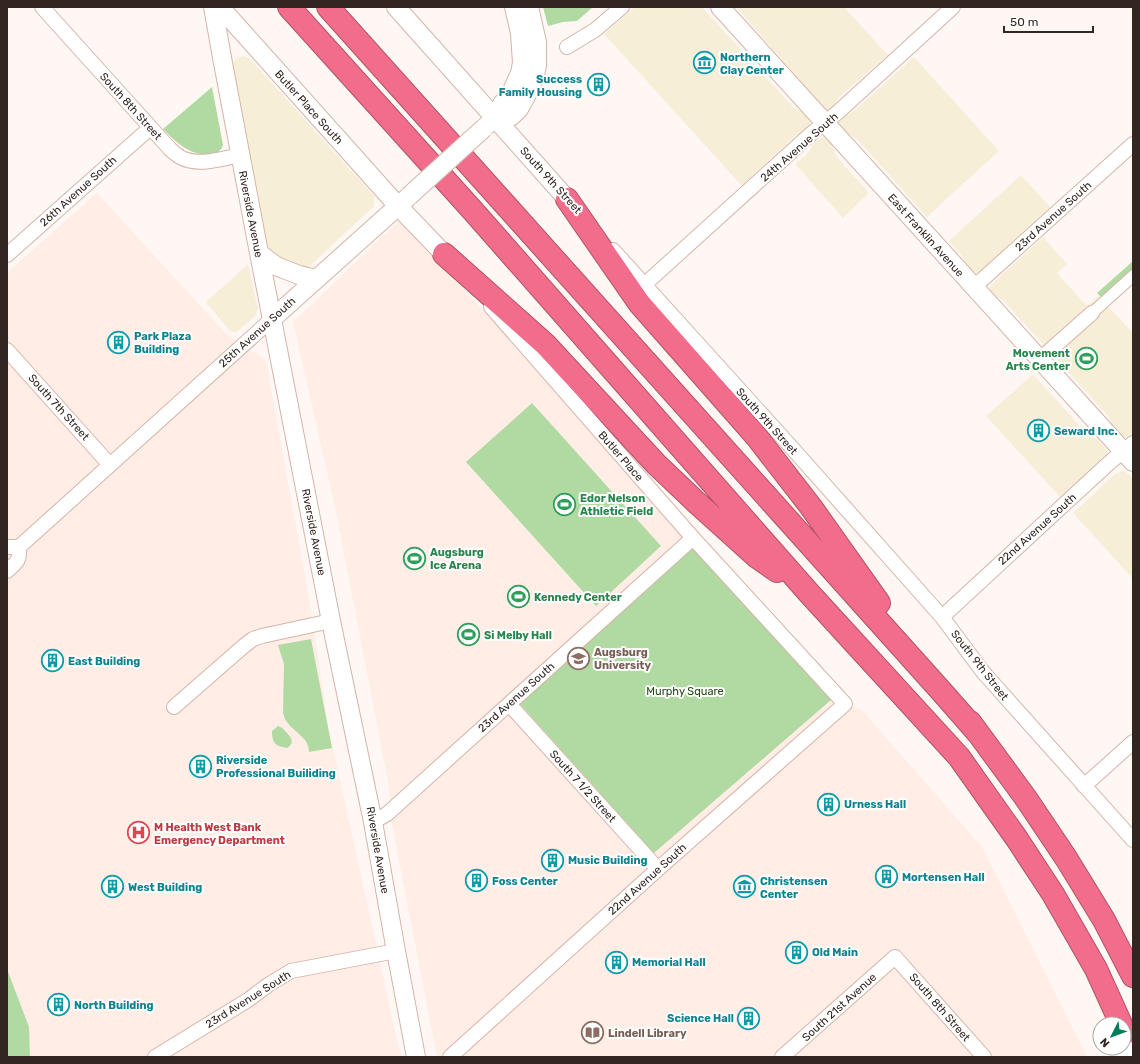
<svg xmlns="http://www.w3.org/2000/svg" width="1140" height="1064" font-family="Rubik,sans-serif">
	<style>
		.commercial { fill: #f7eed8 }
		.built { fill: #ffede6 }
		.green { fill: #b0daa1 }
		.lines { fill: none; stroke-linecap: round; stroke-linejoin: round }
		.pedestrian-casing { stroke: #d6b4a8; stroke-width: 13 }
		.minor-casing { stroke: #d6b4a8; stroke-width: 16 }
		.tertiary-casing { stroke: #d6b4a8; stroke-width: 20 }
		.motorway-casing { stroke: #af5467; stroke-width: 24 }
		.pedestrian { stroke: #fff; stroke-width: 11 }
		.minor { stroke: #fff; stroke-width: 14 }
		.tertiary { stroke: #fff; stroke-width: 18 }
		.motorway { stroke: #f26c8c; stroke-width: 22 }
		.tertiary-bridge-casing { stroke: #d6b4a8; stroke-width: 20; stroke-linecap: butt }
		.tertiary-bridge { stroke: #fff; stroke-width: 18 }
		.labels { text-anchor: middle; stroke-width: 4; stroke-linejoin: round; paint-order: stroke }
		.culture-label { font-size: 11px; font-weight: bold; fill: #0d838f; stroke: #fff; text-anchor: start }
		.street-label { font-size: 11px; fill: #332621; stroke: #fff }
		.leisure-label { font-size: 11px; font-weight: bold; fill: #27864d; stroke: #fff; text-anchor: start }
		.education-label { font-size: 11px; font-weight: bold; fill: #785e54; stroke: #fff; text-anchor: start }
		.park-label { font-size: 11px; fill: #244815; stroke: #fff }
		.health-label { font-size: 11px; font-weight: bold; fill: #be3a42; stroke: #fff; text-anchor: start }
	</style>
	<rect width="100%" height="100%" fill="#fef7f4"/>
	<!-- commercial -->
	<path class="commercial" d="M635,7H702L794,108L802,111L809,120L810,123L807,128L800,134L796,135L742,186L604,34Z
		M736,7H844L888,55L840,96L830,110L827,111L824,110L817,104L813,95Z
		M244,56L250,59L374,196V206L309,267L305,270L277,261L267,248L233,64L235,60L239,57Z
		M914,57L999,151L927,217L857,139L843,131L837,123L838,120L843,116L853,112Z
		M822,137L826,138L831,144L837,157L869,193L843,218L795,164L809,152L812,145Z
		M1021,175L1051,208L981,272L976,273L973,272L966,265L963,257L949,241Z
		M1043,237L1067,264L1057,273L1087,306L1098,296L1133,333V433L1128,437L1121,436L1117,433L1109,417L1005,302L997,297L991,291L990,288L992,284Z
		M248,264L258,309L255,316L237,332H233L229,330L206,302Z
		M1033,374L1087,434L1098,440L1108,451L1107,456L1103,461L1097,464L1060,497L986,416Z
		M1122,471L1126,472L1133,478V579L1073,513L1115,474Z"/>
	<!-- built -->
	<path class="built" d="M97,193L226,334L252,352L259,354L266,361L310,603L328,725L397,1040L402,1057H25L7,991V273Z
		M401,219L832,701L861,709L982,847L1087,1057H437L391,819L388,782L335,507L293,322Z"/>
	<!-- green -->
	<path class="green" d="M543,7H593L577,21L563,22L548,26Z
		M212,87L223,145C221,151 217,154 211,154C191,157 176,142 163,129Z
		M1133,261V275L1105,301L1097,293Z
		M532,403L661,546L596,606L466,462Z
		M693,547L831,700L654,853L519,703Z
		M311,639L332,748L309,752C309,736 292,732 285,719C284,717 284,715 283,713L284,664L278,645Z
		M278,726C282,727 283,729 286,732C292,738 295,743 287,748C275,746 272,743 272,731Z
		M7,969L29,1027L30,1057H7Z"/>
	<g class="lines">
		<defs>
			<path id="pedestrian" d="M1092,313L1133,276"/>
			<path id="minor" d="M42,7L170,149C173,152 177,155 180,157C198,167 221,159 240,155
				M567,47L595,30L622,7
				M613,250L785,440L942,617L983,672L1133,840
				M7,255L150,128
				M644,285L812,133L837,113L953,7
				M974,287L1133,144
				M7,350L110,465
				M1039,360L1092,313
				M7,547H19L272,319
				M7,571C17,562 20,561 19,547
				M942,617L1109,463L1133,443
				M509,704L658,869
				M174,707L245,645L253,639L262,636L331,621
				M1084,786L1133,742
				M373,822L387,814L693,538
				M155,1057L248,1000L268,985L291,971L396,951
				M450,1057L658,869L845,704L693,538L491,307
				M782,1057L895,957L984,1057"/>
			<path id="tertiary" d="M213,7L223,63L259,253L331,621L373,822L396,951L416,1057
				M220,7L398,206L444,254
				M396,7L567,199
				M720,7L1133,462
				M495,118L512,116L519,109L530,89L535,76L537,65V42L529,7
				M487,125L495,118L502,104L511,93L520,73L522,63L520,33L514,7
				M259,253L276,266L299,275L316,279
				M272,319L407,198"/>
			<path id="motorway" d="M289,7L474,212L808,592L959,757L1017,839L1053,894L1096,969L1121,1024
				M328,7L942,692L978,733
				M567,199L639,303L756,436L811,507L879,603
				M444,254L545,344L656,464L696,502L757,557L777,571
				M970,722L1025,797L1066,858L1104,920L1133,976
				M1124,1032L1133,1052"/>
		</defs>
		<!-- pedestrian casing -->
		<use href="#pedestrian" class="pedestrian-casing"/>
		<!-- minor casing -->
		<use href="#minor" class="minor-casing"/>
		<!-- tertiary casing -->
		<use href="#tertiary" class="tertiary-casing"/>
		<!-- motorway casing -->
		<use href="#motorway" class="motorway-casing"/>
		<!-- pedestrian -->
		<use href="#pedestrian" class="pedestrian"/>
		<!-- minor -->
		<use href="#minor" class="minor"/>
		<!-- tertiary -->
		<use href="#tertiary" class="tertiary"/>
		<!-- motorway -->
		<use href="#motorway" class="motorway"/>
		<defs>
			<path id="tertiary-bridge" d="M409,196L484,128
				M1122,1057L1133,1051"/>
		</defs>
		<!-- tertiary-bridge casing -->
		<use href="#tertiary-bridge" class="tertiary-bridge-casing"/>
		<!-- tertiary-bridge -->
		<use href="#tertiary-bridge" class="tertiary-bridge"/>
	</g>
	<!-- icons -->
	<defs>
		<symbol id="museum-ring" viewBox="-11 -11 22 22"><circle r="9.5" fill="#fff" stroke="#0f9aa8" stroke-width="1.5"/><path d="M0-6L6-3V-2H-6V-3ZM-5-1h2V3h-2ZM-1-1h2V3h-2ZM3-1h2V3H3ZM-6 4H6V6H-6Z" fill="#0f9aa8"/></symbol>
		<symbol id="building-ring" viewBox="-11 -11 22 22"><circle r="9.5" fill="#fff" stroke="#0f9aa8" stroke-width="1.5"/><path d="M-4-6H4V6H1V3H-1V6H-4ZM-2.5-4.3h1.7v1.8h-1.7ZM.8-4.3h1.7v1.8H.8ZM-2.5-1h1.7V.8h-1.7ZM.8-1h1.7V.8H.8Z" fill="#0f9aa8"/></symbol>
		<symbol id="stadium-ring" viewBox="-11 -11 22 22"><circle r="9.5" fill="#fff" stroke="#2e9e5b" stroke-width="1.5"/><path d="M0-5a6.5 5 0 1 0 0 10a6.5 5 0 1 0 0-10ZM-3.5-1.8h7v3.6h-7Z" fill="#2e9e5b"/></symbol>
		<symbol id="university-ring" viewBox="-11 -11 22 22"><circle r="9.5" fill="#fff" stroke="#8d6e63" stroke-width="1.5"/><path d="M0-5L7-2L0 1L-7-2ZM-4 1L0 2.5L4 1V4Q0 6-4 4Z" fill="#8d6e63"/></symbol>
		<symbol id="hospital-ring" viewBox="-11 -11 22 22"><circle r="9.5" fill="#fff" stroke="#e0444e" stroke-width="1.5"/><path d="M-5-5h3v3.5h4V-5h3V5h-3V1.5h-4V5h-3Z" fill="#e0444e"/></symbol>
		<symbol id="library-ring" viewBox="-11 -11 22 22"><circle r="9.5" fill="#fff" stroke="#8d6e63" stroke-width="1.5"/><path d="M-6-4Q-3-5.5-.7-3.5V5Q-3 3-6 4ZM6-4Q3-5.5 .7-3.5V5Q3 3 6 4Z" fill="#8d6e63"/></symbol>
	</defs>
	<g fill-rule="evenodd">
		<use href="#museum-ring" x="692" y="50" width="25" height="25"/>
		<use href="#building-ring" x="586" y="72" width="25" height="25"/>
		<use href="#building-ring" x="106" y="330" width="25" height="25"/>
		<use href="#stadium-ring" x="1074" y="346" width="25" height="25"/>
		<use href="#building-ring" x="1026" y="418" width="25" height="25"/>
		<use href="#stadium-ring" x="552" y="492" width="25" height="25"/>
		<use href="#stadium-ring" x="402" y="546" width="25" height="25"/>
		<use href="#stadium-ring" x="506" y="584" width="25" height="25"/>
		<use href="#stadium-ring" x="456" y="622" width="25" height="25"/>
		<use href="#university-ring" x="566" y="646" width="25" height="25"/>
		<use href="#building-ring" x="40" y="648" width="25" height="25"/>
		<use href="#building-ring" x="188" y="754" width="25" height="25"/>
		<use href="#building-ring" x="816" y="792" width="25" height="25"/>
		<use href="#hospital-ring" x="126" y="820" width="25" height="25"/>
		<use href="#building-ring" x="540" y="848" width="25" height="25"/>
		<use href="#building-ring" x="874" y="864" width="25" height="25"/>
		<use href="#building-ring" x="464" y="868" width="25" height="25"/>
		<use href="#building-ring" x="100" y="874" width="25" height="25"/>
		<use href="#museum-ring" x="732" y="874" width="25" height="25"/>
		<use href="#building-ring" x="784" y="940" width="25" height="25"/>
		<use href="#building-ring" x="604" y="950" width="25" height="25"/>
		<use href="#building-ring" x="46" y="992" width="25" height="25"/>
		<use href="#building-ring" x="736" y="1006" width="25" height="25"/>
		<use href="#library-ring" x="580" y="1020" width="25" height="25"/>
	</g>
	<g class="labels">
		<!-- culture labels -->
		<g class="culture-label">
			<text x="720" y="61">Northern<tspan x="720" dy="13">Clay Center</tspan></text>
			<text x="582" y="83" text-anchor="end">Success<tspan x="582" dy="13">Family Housing</tspan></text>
			<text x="134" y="340">Park Plaza<tspan x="134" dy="13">Building</tspan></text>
			<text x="1054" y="435">Seward Inc.</text>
			<text x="68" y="665">East Building</text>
			<text x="216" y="764">Riverside<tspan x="216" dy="13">Professional Builiding</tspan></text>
			<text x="844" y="808">Urness Hall</text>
			<text x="568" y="864">Music Building</text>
			<text x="902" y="881">Mortensen Hall</text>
			<text x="492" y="885">Foss Center</text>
			<text x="760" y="885">Christensen<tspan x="760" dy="13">Center</tspan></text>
			<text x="128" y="891">West Building</text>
			<text x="812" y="956">Old Main</text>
			<text x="632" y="966">Memorial Hall</text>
			<text x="74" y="1009">North Building</text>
			<text x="734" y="1022" text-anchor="end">Science Hall</text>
		</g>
		<!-- street labels -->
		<g class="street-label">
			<text transform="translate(131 106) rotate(48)" y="4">South 8th Street</text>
			<text transform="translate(309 107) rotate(48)" y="4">Butler Place South</text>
			<text transform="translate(799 147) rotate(-41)" y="4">24th Avenue South</text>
			<text transform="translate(551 180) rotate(48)" y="4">South 9th Street</text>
			<text transform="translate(78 191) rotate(-42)" y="4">26th Avenue South</text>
			<text transform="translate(251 214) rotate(79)" y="4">Riverside Avenue</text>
			<text transform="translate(1053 216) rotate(-42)" y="4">23rd Avenue South</text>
			<text transform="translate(926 235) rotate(48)" y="4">East Franklin Avenue</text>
			<text transform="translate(257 332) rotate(-42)" y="4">25th Avenue South</text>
			<text transform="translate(59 407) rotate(48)" y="4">South 7th Street</text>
			<text transform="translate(767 421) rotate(48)" y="4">South 9th Street</text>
			<text transform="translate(621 456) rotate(49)" y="4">Butler Place</text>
			<text transform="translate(1037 529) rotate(-42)" y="4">22nd Avenue South</text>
			<text transform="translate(314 532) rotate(79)" y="4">Riverside Avenue</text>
			<text transform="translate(980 665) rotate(52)" y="4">South 9th Street</text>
			<text transform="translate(516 697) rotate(-42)" y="4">23rd Avenue South</text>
			<text transform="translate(583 786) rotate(48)" y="4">South 7 1/2 Street</text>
			<text transform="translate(378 850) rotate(80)" y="4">Riverside Avenue</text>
			<text transform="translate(647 879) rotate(-42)" y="4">22nd Avenue South</text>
			<text transform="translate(248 999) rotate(-32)" y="4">23rd Avenue South</text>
			<text transform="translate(839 1007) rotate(-42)" y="4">South 21st Avenue</text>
			<text transform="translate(940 1007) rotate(49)" y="4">South 8th Street</text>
		</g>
		<!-- leisure labels -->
		<g class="leisure-label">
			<text x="1070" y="357" text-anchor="end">Movement<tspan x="1070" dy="13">Arts Center</tspan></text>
			<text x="580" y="502">Edor Nelson<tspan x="580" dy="13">Athletic Field</tspan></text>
			<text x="430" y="556">Augsburg<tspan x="430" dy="13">Ice Arena</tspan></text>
			<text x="534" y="601">Kennedy Center</text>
			<text x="484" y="639">Si Melby Hall</text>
		</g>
		<!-- education labels -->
		<g class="education-label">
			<text x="594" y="656">Augsburg<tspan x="594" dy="13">University</tspan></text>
			<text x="608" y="1037">Lindell Library</text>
		</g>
		<!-- park labels -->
		<g class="park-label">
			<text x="685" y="695">Murphy Square</text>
		</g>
		<!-- health labels -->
		<g class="health-label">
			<text x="154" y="831">M Health West Bank<tspan x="154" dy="13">Emergency Department</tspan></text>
		</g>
	</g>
	<!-- border -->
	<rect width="1140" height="1064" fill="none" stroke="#332621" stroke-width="16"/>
	<!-- north arrow -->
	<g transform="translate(1112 1036) rotate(228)"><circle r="19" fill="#ffffff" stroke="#ada8a6"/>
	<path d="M0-3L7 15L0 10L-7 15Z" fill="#027c5a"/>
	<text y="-6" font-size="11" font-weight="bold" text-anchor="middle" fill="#332621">N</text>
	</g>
	<!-- scale -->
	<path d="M1004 26v6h89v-6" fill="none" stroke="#332621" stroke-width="2"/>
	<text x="1010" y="26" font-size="12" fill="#332621" stroke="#ffffff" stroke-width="3" paint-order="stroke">50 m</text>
</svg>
